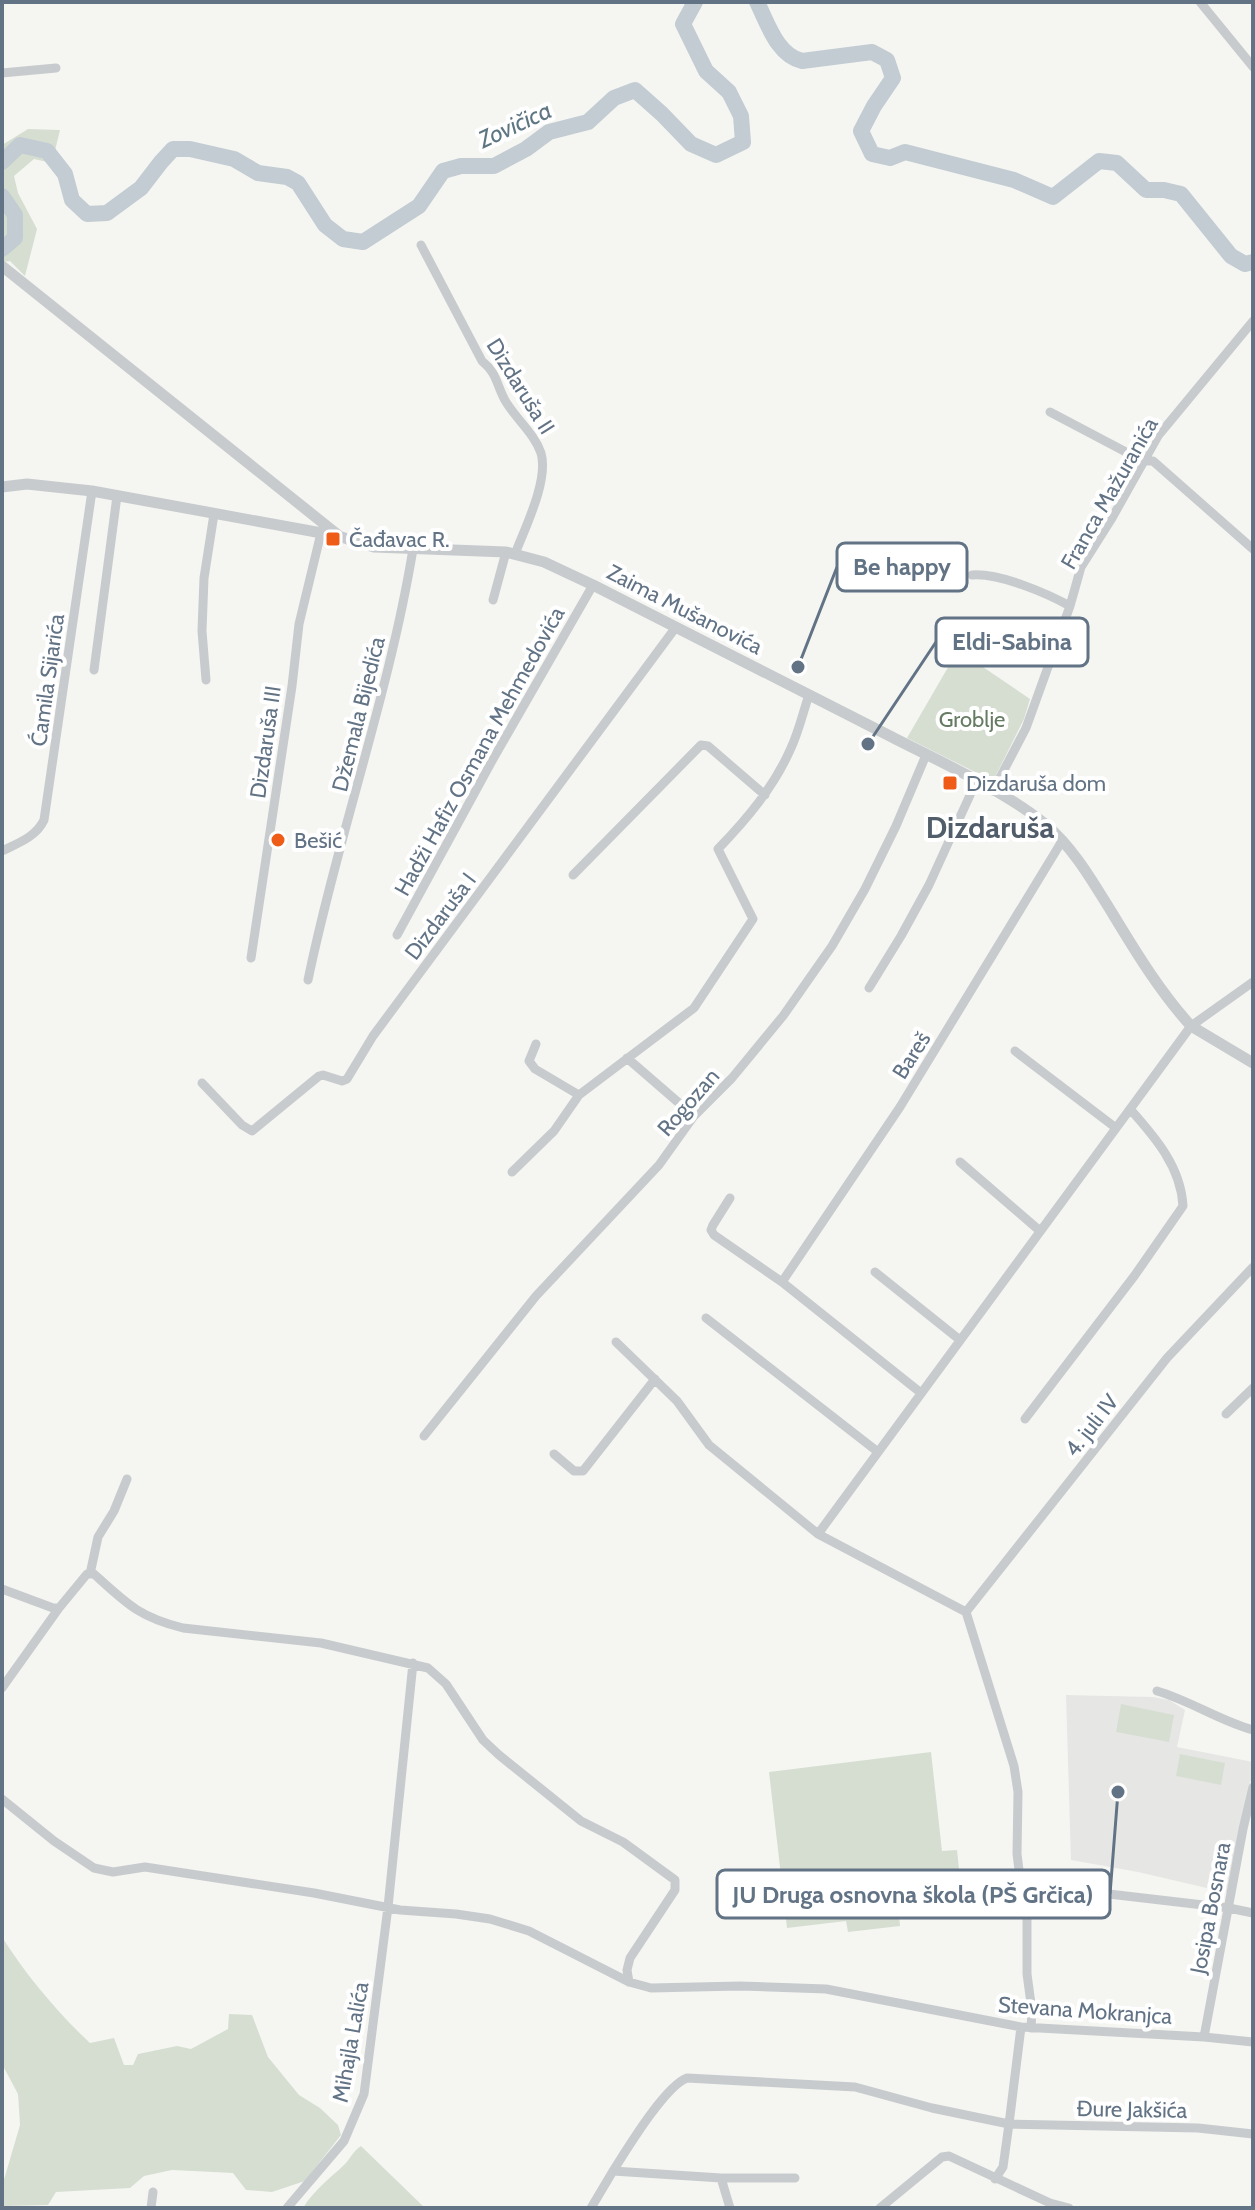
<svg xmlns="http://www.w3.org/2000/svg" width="1255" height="2210" font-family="Cabin,sans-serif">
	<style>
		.built { fill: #e6e7e5 }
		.green { fill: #d6ded2 }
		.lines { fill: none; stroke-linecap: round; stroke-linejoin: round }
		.river { stroke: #c3ccd2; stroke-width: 16 }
		.minor { stroke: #c8cbce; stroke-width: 9 }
		.tertiary { stroke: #c8cbce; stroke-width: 11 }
		.poi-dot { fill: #ef5c18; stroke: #fff; stroke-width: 3 }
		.labels { text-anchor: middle; stroke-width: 8; stroke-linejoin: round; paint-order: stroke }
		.street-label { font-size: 22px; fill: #627385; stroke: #fff }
		.poi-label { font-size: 22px; fill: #627385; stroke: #fff; text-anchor: start }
		.park-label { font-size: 22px; fill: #657c62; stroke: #fff }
		.water-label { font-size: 24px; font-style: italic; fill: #5e7582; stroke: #fff }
		.district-label { font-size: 30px; font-weight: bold; fill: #515d6a; stroke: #fff }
		.leader { fill: none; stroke: #627385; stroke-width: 3 }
		.callout-dot { fill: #627385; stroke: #fff; stroke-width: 3 }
		.callout { fill: #fff; stroke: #627385; stroke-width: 3 }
		.callout-label { font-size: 24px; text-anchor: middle; font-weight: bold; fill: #627385 }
	</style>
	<rect width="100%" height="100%" fill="#f5f6f2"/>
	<!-- built -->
	<path class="built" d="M1066,1695L1153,1697L1169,1700L1185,1710L1177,1747L1253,1762V1777L1250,1782L1228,1893L1138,1872L1071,1860Z"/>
	<!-- green -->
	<path class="green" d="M28,129L60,130L52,163L34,159L14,176L18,193L37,229L25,276L10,261L2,262V145Z
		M958,650L1030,699L1024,719L993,781L907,738Z
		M1121,1704L1174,1715L1169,1742L1116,1732Z
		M931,1752L942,1851L957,1850L962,1897L898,1905L900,1926L848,1932L846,1921L787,1928L769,1772Z
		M1180,1754L1225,1763L1221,1785L1176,1776Z
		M2,1937C26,1975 57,2012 90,2043L114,2038L124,2065H133L138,2054L177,2046L191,2049L228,2029L229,2014L252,2015L268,2057L299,2095L320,2108L338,2125L341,2135L305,2181L272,2192L246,2190L233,2173L172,2170L144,2176L130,2188L56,2192L48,2205L4,2206L3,2183L20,2125L18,2094L2,2064Z
		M361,2146L425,2208H303C314,2190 329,2179 344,2165C350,2159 353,2151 361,2146Z"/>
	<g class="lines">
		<!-- river -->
		<path class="river" d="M757,2C768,24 777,55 802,61L872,52L887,60L893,78L874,106L861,131L872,154L890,158L905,152L1014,180L1053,197L1099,161L1117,163L1146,190H1164L1181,194L1231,256L1245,264L1253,262
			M2,162L20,145L47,151L65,174L72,200L87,214L107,213L141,188L161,162L173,149H190L234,159L258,173L287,177L298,183L325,225L343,239L363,242L419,206L443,171L461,166H494L526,149L549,132L588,122L614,98L635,90L662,114L691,144L716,155L743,142L741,116L729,92L706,71L683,24L695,2
			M2,196L15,215V238L2,249"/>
		<!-- minor -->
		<path class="minor" d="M1200,2L1253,67
			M2,73L56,68
			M421,245L482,361C498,374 496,385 506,402C517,420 534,433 541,453C549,480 525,528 515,554
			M1050,412L1143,461H1153L1253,549
			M972,575C1000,573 1046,593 1070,606
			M493,600L506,552
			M94,670L117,496
			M206,680L202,631L204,578L214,514
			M993,791L1026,728L1070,606L1081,567L1112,518L1158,436L1253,321
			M2,851C18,843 36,837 44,820L92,491
			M573,875L701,745L708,746L765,795
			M397,935L493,759L593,585
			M251,958L292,686L299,624L321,533
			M308,980C338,835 389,695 413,549
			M869,988L901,936L929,885L976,782
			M536,1044L529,1061L535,1069L579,1095
			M1015,1051L1116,1128
			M627,1058L694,1116
			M202,1083L242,1125L252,1131L319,1076L323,1075L342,1081L347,1079L373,1036L676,627
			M960,1162L1040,1231
			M512,1172L554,1131L579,1095L694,1008L753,919L718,849C747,819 774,787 791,748C799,731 803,712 809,695
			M730,1198L713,1225L711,1230L714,1235L782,1282
			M875,1272L960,1340
			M706,1318L878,1452
			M616,1342L677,1401L709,1445L818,1534L966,1612
			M921,1393L782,1282L900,1107L1062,841
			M1226,1414L1253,1388
			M1025,1419L1135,1275L1183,1206C1181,1167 1155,1137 1130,1109
			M424,1436L536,1296L659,1165L694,1116L732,1078L783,1016L832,946L865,889L896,826L926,755
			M554,1454L574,1471H583L655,1379
			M818,1534L1191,1026L1253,982
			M90,1574L98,1537L114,1511L127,1479
			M2,1589L53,1608H59L87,1574H94C127,1604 139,1617 183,1628L321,1643L428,1668L446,1684L483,1740L499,1755L581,1821L623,1842L675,1880V1890L630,1958L627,1970L629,1982
			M966,1612L1167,1358L1253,1267
			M966,1612L1014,1766L1018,1792L1017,1854L1020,1878L1027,1904V1974L1032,2011L1031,2028
			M2,1688L59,1608
			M1157,1691C1191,1701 1220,1721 1253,1730
			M2,1799L54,1841L94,1868L113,1872L145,1867L314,1893L400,1910L456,1914L490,1919L529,1931L629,1982L651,1988L740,1986L826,1989L1021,2027L1204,2037L1253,2042
			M1023,1884L1229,1908L1253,1913
			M1204,2037L1243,1829L1253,1787
			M613,2171C627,2149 665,2086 687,2078L855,2087L932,2108L1009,2124L1021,2027
			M721,2178L730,2208
			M995,2179L1003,2167L1009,2124L1198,2128L1253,2134
			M151,2208L153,2192
			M287,2208L344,2141L364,2094L388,1907L413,1663
			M591,2208L613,2171L721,2178H795
			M880,2208L942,2157L949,2156L1050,2203L1069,2208"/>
		<!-- tertiary -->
		<path class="tertiary" d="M2,266L338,535
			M2,487L27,484L92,491L338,536L374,547L506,552L544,562L593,585C690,634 788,684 886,734C936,760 1002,789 1045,824C1075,849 1094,884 1114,916C1137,954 1161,993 1191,1026L1253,1063"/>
	</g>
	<!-- markers -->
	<g class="poi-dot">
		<rect x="325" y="531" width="16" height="16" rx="4"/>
		<rect x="942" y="775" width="16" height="16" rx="4"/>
		<circle cx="278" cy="840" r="8"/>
	</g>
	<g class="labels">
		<!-- street labels -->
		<g class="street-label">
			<text transform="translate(521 386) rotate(58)" y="8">Dizdaruša II</text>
			<text transform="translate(1109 493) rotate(-60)" y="8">Franca Mažuranića</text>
			<text transform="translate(685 609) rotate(27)" y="8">Zaima Mušanovića</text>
			<text transform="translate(47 680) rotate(-82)" y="8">Ćamila Sijarića</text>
			<text transform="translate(358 714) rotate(-76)" y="8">Džemala Bijedića</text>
			<text transform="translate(265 742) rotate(-82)" y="8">Dizdaruša III</text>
			<text transform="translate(479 751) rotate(-61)" y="8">Hadži Hafiz Osmana Mehmedovića</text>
			<text transform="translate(440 916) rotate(-53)" y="8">Dizdaruša I</text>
			<text transform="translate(911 1055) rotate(-58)" y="8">Bareš</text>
			<text transform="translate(688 1102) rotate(-49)" y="8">Rogozan</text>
			<text transform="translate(1091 1425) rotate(-52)" y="8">4. juli IV</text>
			<text transform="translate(1210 1908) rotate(-79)" y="8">Josipa Bosnara</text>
			<text transform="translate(1085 2010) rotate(4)" y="8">Stevana Mokranjca</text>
			<text transform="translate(350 2042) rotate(-80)" y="8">Mihajla Lalića</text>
			<text transform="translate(1132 2109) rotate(1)" y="8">Đure Jakšića</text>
		</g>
		<!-- poi labels -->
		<g class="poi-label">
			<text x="349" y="547">Čađavac R.</text>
			<text x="966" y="791">Dizdaruša dom</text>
			<text x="294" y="848">Bešić</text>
		</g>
		<!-- park labels -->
		<g class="park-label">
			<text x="972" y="727">Groblje</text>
		</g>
		<!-- water labels -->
		<g class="water-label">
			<text transform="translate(515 125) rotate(-25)" y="8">Zovičica</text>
		</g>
		<!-- district labels -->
		<g class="district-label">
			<text x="990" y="838">Dizdaruša</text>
		</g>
	</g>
	<!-- callouts -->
	<path class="leader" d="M798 667L837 567M868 744L936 642M1118 1792L1110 1894"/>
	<g class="callout-dot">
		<circle cx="798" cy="667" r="8"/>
		<circle cx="868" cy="744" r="8"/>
		<circle cx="1118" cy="1792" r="8"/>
	</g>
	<g class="callout">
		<rect x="837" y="543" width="130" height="48" rx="8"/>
		<rect x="936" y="618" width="152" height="48" rx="8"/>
		<rect x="717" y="1870" width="393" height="48" rx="8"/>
	</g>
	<g class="callout-label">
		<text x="902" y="575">Be happy</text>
		<text x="1012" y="650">Eldi-Sabina</text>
		<text x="913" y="1903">JU Druga osnovna škola (PŠ Grčica)</text>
	</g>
	<!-- border -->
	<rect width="1255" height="2210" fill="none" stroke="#627385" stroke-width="8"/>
</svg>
